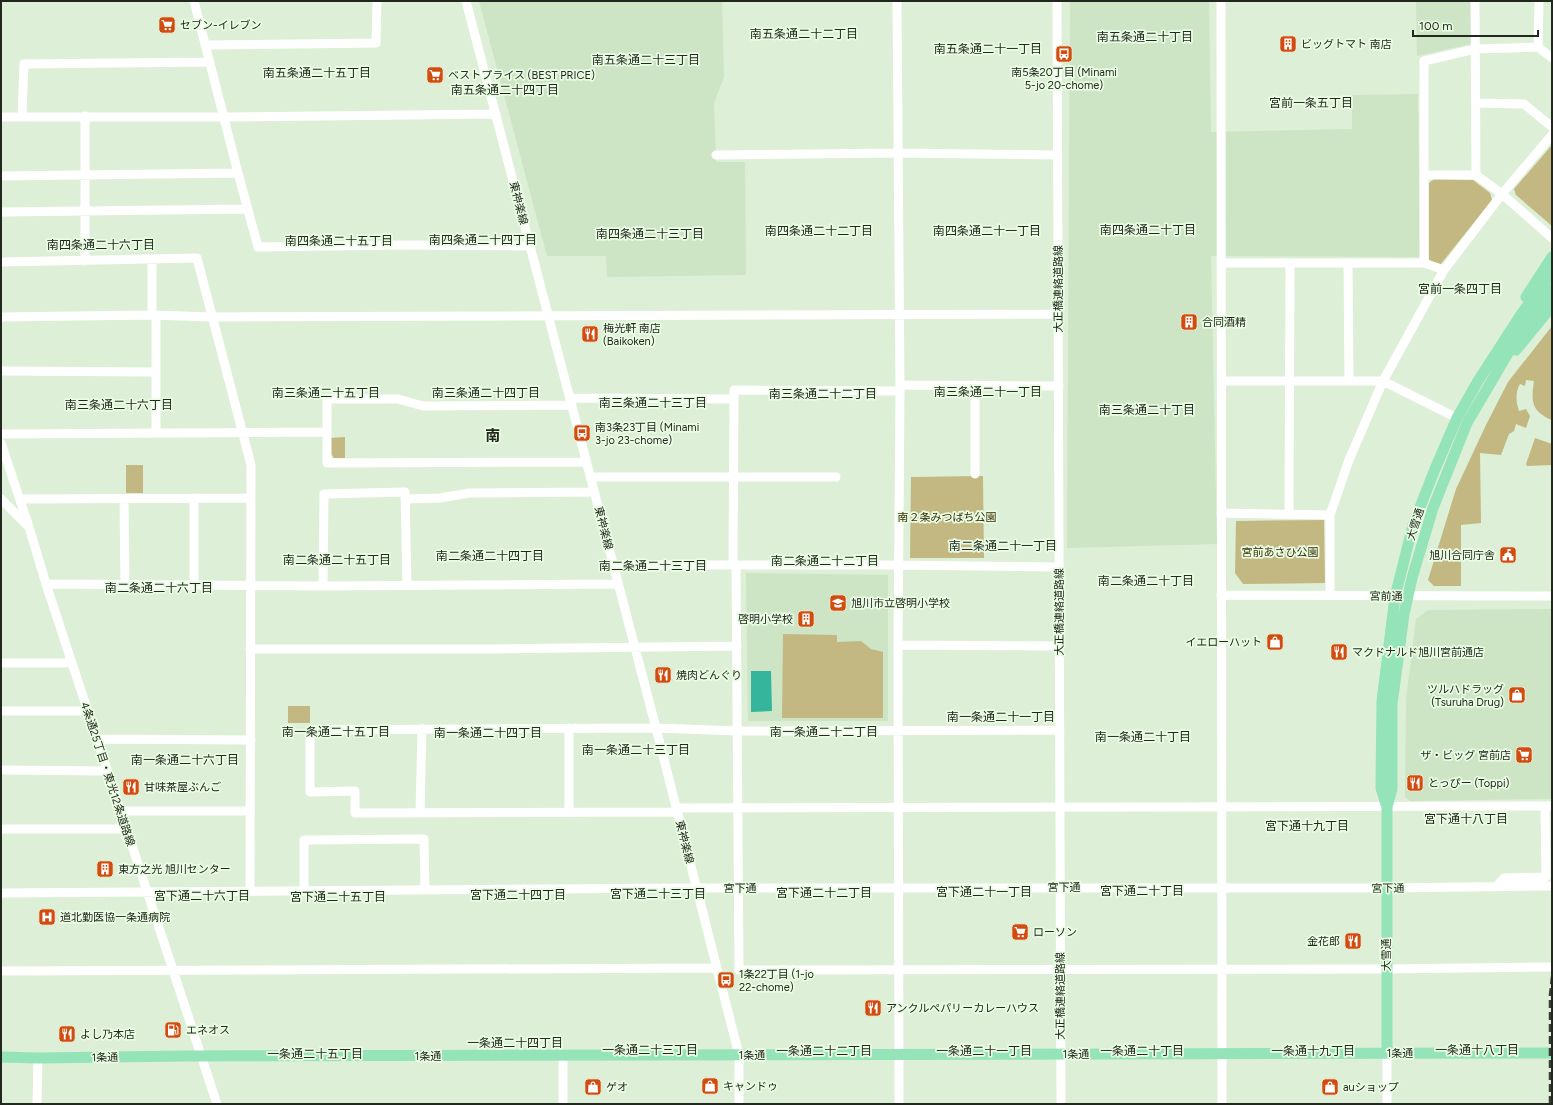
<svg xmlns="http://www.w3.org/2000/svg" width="1553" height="1105" font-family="Figtree,'Noto Sans JP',sans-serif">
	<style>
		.built { fill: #cde4c5 }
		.green { fill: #c3b881 }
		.water { fill: #35b69c }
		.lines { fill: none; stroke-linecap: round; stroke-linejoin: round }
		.minor { stroke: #fff; stroke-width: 9 }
		.major { stroke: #95e3b9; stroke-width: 11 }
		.rail { stroke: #373f34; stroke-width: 2.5; stroke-dasharray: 8 4; stroke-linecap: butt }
		.labels { text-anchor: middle; stroke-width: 3.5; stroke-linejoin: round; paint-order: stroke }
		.poi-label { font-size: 11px; fill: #22281f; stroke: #eafce3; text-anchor: start }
		.street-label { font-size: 11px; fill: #22281f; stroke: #eafce3 }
		.park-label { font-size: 11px; fill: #352d03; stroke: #eafce3 }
		.neighbourhood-label { font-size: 12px; fill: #22281f; stroke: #eafce3 }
		.district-label { font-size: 15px; font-weight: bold; fill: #22281f; stroke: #eafce3 }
	</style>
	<rect width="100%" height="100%" fill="#ddefd6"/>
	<!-- built -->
	<path class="built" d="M479,1H722L724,77L714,103L716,162H745L746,275L607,277L606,256H547Z
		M1070,1H1209L1211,132L1352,129V95L1418,94L1420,257L1211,256L1217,544L1067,548Z
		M1416,1H1471V44L1417,56Z
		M746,573L888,575V721H748Z
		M1552,609V799L1410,801L1405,797L1406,699L1416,619L1428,610Z"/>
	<!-- green -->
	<path class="green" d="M1552,145V226L1516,195L1514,189Z
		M1434,179L1473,180L1490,193L1492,200L1440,265L1429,261V183Z
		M1552,326V420C1531,411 1531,401 1534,381L1526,380L1525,386L1520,384C1515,392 1516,403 1519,411L1526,409L1530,416L1526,428L1516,424L1514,431L1509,434L1501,455L1480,453L1481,523L1461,525V586H1434L1428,580L1456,489L1486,425L1508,382Z
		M345,437V458H334L330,452V438Z
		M1535,438L1552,444V465L1527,466L1526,464Z
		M126,465H143V493H126Z
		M983,476L984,558H910L911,477Z
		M1324,520L1325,583L1243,584L1235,573L1236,521Z
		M783,634L837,635V642L861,641L871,649L883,652V718H782Z
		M288,706H310V723H288Z"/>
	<!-- water -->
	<path class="water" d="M751,671H771L772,711L751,712Z"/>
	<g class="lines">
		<!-- minor -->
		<path class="minor" d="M194,1L238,173L258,247L399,245L530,246
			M466,1L656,728L739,1055V1104
			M897,1L900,391L898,645L899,1104
			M1057,1L1061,1104
			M1221,1L1222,1104
			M1475,1L1476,175
			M205,45L376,43L377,1
			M1538,47L1539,1
			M1476,103L1524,104L1552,127
			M22,116L24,64L210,62
			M85,116V261
			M1,117H223L496,114
			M716,155L897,153L1058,155
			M1424,175H1476L1502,194L1552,238
			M1,176L238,173
			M1,212L247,209
			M152,259V315
			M1,262L197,258L251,465L250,891
			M1221,263H1424V61L1475,49L1538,47L1552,58
			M1348,263L1349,381
			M1424,263L1444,270
			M1,317L152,315L211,317L1058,314
			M1,371L156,372
			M1221,381H1383L1467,423
			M900,385L1059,386
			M975,385V474
			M570,398L734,399
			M572,405L423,406L398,399H327V463L586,462
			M156,433V315
			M1,434L326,432
			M1,443L29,527L46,584L217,1104
			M590,477H836
			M194,498V585
			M1,499L28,526
			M20,499L250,498
			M124,499L125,585
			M406,499L440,498L469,493L594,492
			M1221,513L1330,515
			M1289,514L1290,263
			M613,565H899L1059,567
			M733,565L734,390L900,391
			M736,565L739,970L1386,969L1552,967
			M46,584L323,586L618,584
			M323,586L324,494L405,492L407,585
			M1221,595L1552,596
			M1330,595V515L1349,460L1383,381L1444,270L1502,194L1552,135
			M898,645L1059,646
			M250,649H490L737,646
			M1,663H72
			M1,711H88
			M569,728V812
			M96,739L251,740
			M1,770L107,771
			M676,808L1552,806
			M120,811H250
			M677,812L355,813V791L310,792V730L656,728L738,731L1060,730
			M420,813L422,729
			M1,829H127
			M1496,887L1504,878L1546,877L1545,806
			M304,891V840L424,839L425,890
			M1,893L686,888H1387L1552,886
			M1,971L717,968
			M1387,1053V1104
			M37,1104L38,1058
			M563,1104V1055"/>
		<!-- major -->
		<path class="major" d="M1526,297L1552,257
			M1516,350L1552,306
			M1387,807L1381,788L1382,701L1395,597L1413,525L1435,469L1457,418L1478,381L1522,313L1552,273
			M1387,1053V807L1392,789V704L1404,614L1412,578L1433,508L1467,423L1517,338L1552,290
			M1,1057L38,1058L184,1056L1552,1053"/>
		<!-- rail -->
		<path class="rail" d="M1550,1104V995L1552,977"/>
	</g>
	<!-- icons -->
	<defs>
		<symbol id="supermarket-square" viewBox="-11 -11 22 22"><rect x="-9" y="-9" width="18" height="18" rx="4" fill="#d24c0f" stroke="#eafce3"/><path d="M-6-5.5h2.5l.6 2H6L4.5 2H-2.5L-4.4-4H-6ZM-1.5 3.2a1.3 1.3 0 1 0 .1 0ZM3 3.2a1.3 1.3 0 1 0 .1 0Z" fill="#fff"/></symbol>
		<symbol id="building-square" viewBox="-11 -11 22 22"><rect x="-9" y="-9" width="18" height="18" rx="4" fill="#d24c0f" stroke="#eafce3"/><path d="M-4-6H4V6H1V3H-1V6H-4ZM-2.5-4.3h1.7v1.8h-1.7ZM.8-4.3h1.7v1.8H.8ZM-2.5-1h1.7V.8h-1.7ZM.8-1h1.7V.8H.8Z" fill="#fff"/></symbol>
		<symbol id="bus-square" viewBox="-11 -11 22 22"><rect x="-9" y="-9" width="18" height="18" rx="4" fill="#d24c0f" stroke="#eafce3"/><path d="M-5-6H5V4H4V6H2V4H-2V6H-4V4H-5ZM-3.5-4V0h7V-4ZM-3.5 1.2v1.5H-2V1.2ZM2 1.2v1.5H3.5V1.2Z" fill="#fff"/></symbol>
		<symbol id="restaurant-square" viewBox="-11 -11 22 22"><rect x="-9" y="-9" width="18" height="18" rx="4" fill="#d24c0f" stroke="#eafce3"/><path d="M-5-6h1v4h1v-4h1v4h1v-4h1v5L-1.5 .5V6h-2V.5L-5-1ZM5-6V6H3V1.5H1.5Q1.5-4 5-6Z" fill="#fff"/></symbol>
		<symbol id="civic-square" viewBox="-11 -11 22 22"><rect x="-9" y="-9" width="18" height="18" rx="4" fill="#d24c0f" stroke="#eafce3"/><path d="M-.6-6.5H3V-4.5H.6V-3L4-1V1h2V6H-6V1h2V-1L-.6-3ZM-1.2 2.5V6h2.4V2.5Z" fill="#fff"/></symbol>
		<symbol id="school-square" viewBox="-11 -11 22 22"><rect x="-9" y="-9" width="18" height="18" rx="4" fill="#d24c0f" stroke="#eafce3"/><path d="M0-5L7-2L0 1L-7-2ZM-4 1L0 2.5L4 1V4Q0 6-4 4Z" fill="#fff"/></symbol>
		<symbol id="shop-square" viewBox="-11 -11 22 22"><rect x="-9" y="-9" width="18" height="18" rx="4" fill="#d24c0f" stroke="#eafce3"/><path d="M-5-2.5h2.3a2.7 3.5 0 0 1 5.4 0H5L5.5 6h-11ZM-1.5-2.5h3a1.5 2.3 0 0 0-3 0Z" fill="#fff"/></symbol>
		<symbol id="hospital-square" viewBox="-11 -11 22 22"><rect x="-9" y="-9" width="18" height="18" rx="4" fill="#d24c0f" stroke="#eafce3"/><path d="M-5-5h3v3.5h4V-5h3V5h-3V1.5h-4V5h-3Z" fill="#fff"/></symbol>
		<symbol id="fuel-square" viewBox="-11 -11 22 22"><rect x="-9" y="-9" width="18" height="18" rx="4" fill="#d24c0f" stroke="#eafce3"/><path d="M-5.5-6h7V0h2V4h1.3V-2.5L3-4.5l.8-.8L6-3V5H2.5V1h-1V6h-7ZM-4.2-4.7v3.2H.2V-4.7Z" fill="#fff"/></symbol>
	</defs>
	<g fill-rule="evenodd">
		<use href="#supermarket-square" x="157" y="15" width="20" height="20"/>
		<use href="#building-square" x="1278" y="34" width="20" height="20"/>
		<use href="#bus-square" x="1054" y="44" width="20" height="20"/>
		<use href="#supermarket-square" x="425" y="65" width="20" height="20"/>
		<use href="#building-square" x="1179" y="312" width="20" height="20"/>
		<use href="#restaurant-square" x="580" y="324" width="20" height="20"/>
		<use href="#bus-square" x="572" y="423" width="20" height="20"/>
		<use href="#civic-square" x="1498" y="545" width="20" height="20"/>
		<use href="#school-square" x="828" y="593" width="20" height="20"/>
		<use href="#building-square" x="796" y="609" width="20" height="20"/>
		<use href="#shop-square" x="1265" y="632" width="20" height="20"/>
		<use href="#restaurant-square" x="1329" y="642" width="20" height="20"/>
		<use href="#restaurant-square" x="653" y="665" width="20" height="20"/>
		<use href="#shop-square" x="1507" y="685" width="20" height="20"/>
		<use href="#supermarket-square" x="1514" y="745" width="20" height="20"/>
		<use href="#restaurant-square" x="1405" y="773" width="20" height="20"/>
		<use href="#restaurant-square" x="121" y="777" width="20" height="20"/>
		<use href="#building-square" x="95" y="859" width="20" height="20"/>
		<use href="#hospital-square" x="37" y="907" width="20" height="20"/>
		<use href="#supermarket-square" x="1010" y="922" width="20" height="20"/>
		<use href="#restaurant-square" x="1343" y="931" width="20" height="20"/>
		<use href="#bus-square" x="716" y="970" width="20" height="20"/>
		<use href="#restaurant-square" x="863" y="998" width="20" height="20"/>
		<use href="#fuel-square" x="163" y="1020" width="20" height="20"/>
		<use href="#restaurant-square" x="57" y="1024" width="20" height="20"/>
		<use href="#shop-square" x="700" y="1076" width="20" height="20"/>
		<use href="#shop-square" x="583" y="1077" width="20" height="20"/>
		<use href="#shop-square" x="1320" y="1077" width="20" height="20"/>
	</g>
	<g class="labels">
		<!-- poi labels -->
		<g class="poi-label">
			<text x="180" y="29">セブン-イレブン</text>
			<text x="1301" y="48">ビッグトマト 南店</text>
			<text x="1064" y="76" text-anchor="middle">南5条20丁目 (Minami<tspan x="1064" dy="13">5-jo 20-chome)</tspan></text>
			<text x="448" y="79">ベストプライス (BEST PRICE)</text>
			<text x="1202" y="326">合同酒精</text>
			<text x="603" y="332">梅光軒 南店<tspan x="603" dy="13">(Baikoken)</tspan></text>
			<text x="595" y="431">南3条23丁目 (Minami<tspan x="595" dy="13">3-jo 23-chome)</tspan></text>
			<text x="1495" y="559" text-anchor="end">旭川合同庁舎</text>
			<text x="851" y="607">旭川市立啓明小学校</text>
			<text x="793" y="623" text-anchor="end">啓明小学校</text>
			<text x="1262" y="646" text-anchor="end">イエローハット</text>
			<text x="1352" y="656">マクドナルド旭川宮前通店</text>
			<text x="676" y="679">焼肉どんぐり</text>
			<text x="1504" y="693" text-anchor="end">ツルハドラッグ<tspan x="1504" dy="13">(Tsuruha Drug)</tspan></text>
			<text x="1511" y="759" text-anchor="end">ザ・ビッグ 宮前店</text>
			<text x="1428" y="787">とっぴー (Toppi)</text>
			<text x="144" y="791">甘味茶屋ぶんご</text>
			<text x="118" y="873">東方之光 旭川センター</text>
			<text x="60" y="921">道北勤医協一条通病院</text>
			<text x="1033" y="936">ローソン</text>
			<text x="1340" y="945" text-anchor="end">金花郎</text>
			<text x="739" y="978">1条22丁目 (1-jo<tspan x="739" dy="13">22-chome)</tspan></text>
			<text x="886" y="1012">アンクルぺパリーカレーハウス</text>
			<text x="186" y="1034">エネオス</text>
			<text x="80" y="1038">よし乃本店</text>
			<text x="723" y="1090">キャンドゥ</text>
			<text x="606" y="1091">ゲオ</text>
			<text x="1343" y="1091">auショップ</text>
		</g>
		<!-- street labels -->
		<g class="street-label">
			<text transform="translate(519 203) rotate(76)" y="4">東神楽線</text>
			<text transform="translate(1058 289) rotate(-90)" y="4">大正橋連絡道路線</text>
			<text transform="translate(1415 524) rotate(-72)" y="4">大雪通</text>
			<text transform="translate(604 528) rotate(76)" y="4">東神楽線</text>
			<text transform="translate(1386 596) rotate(1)" y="4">宮前通</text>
			<text transform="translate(1059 612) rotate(-90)" y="4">大正橋連絡道路線</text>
			<text transform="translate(108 774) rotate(72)" y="4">4条通25丁目・東光12条道路線</text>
			<text transform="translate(685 842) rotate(76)" y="4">東神楽線</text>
			<text x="1064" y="891">宮下通</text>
			<text x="740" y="892">宮下通</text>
			<text transform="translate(1388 888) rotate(-1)" y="4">宮下通</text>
			<text transform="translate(1386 955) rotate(-90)" y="4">大雪通</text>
			<text transform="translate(1060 996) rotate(-90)" y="4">大正橋連絡道路線</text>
			<text x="1400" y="1057">1条通</text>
			<text x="1076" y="1058">1条通</text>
			<text x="752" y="1059">1条通</text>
			<text x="428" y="1060">1条通</text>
			<text transform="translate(105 1057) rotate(-1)" y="4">1条通</text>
		</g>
		<!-- park labels -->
		<g class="park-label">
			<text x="947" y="521">南２条みつばち公園</text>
			<text x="1280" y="556">宮前あさひ公園</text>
		</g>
		<!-- neighbourhood labels -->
		<g class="neighbourhood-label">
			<text x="804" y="38">南五条通二十二丁目</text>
			<text x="1145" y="41">南五条通二十丁目</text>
			<text x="988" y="53">南五条通二十一丁目</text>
			<text x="646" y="64">南五条通二十三丁目</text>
			<text x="317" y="77">南五条通二十五丁目</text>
			<text x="505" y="94">南五条通二十四丁目</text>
			<text x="1311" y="107">宮前一条五丁目</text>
			<text x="1148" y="234">南四条通二十丁目</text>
			<text x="819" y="235">南四条通二十二丁目</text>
			<text x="987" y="235">南四条通二十一丁目</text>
			<text x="650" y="238">南四条通二十三丁目</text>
			<text x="483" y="244">南四条通二十四丁目</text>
			<text x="339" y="245">南四条通二十五丁目</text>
			<text x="101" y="249">南四条通二十六丁目</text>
			<text x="1460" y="293">宮前一条四丁目</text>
			<text x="988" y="396">南三条通二十一丁目</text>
			<text x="326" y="397">南三条通二十五丁目</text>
			<text x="486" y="397">南三条通二十四丁目</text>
			<text x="823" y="398">南三条通二十二丁目</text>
			<text x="653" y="407">南三条通二十三丁目</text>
			<text x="119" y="409">南三条通二十六丁目</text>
			<text x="1147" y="414">南三条通二十丁目</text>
			<text x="1003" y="550">南二条通二十一丁目</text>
			<text x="490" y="560">南二条通二十四丁目</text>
			<text x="337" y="564">南二条通二十五丁目</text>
			<text x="825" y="565">南二条通二十二丁目</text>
			<text x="653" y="570">南二条通二十三丁目</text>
			<text x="1146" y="585">南二条通二十丁目</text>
			<text x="159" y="592">南二条通二十六丁目</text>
			<text x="1001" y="721">南一条通二十一丁目</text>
			<text x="336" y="736">南一条通二十五丁目</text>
			<text x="824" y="736">南一条通二十二丁目</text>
			<text x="488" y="737">南一条通二十四丁目</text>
			<text x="1143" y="741">南一条通二十丁目</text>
			<text x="636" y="754">南一条通二十三丁目</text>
			<text x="185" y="764">南一条通二十六丁目</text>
			<text x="1466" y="823">宮下通十八丁目</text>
			<text x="1307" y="830">宮下通十九丁目</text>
			<text x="1142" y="895">宮下通二十丁目</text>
			<text x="984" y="896">宮下通二十一丁目</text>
			<text x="824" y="897">宮下通二十二丁目</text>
			<text x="658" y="898">宮下通二十三丁目</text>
			<text x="518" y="899">宮下通二十四丁目</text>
			<text x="202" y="900">宮下通二十六丁目</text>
			<text x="338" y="901">宮下通二十五丁目</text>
			<text x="515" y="1047">一条通二十四丁目</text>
			<text x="650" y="1054">一条通二十三丁目</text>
			<text x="1477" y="1054">一条通十八丁目</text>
			<text x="824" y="1055">一条通二十二丁目</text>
			<text x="984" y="1055">一条通二十一丁目</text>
			<text x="1142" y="1055">一条通二十丁目</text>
			<text x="1313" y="1055">一条通十九丁目</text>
			<text x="315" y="1058">一条通二十五丁目</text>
		</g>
		<!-- district labels -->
		<g class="district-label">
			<text x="493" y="441">南</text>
		</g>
	</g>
	<!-- border -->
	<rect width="1553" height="1105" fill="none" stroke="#22281f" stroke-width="4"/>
	<!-- scale -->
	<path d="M1413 30v6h125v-6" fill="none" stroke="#22281f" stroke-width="2"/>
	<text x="1419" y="30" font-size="12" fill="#22281f" stroke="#eafce3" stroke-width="3" paint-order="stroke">100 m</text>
</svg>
